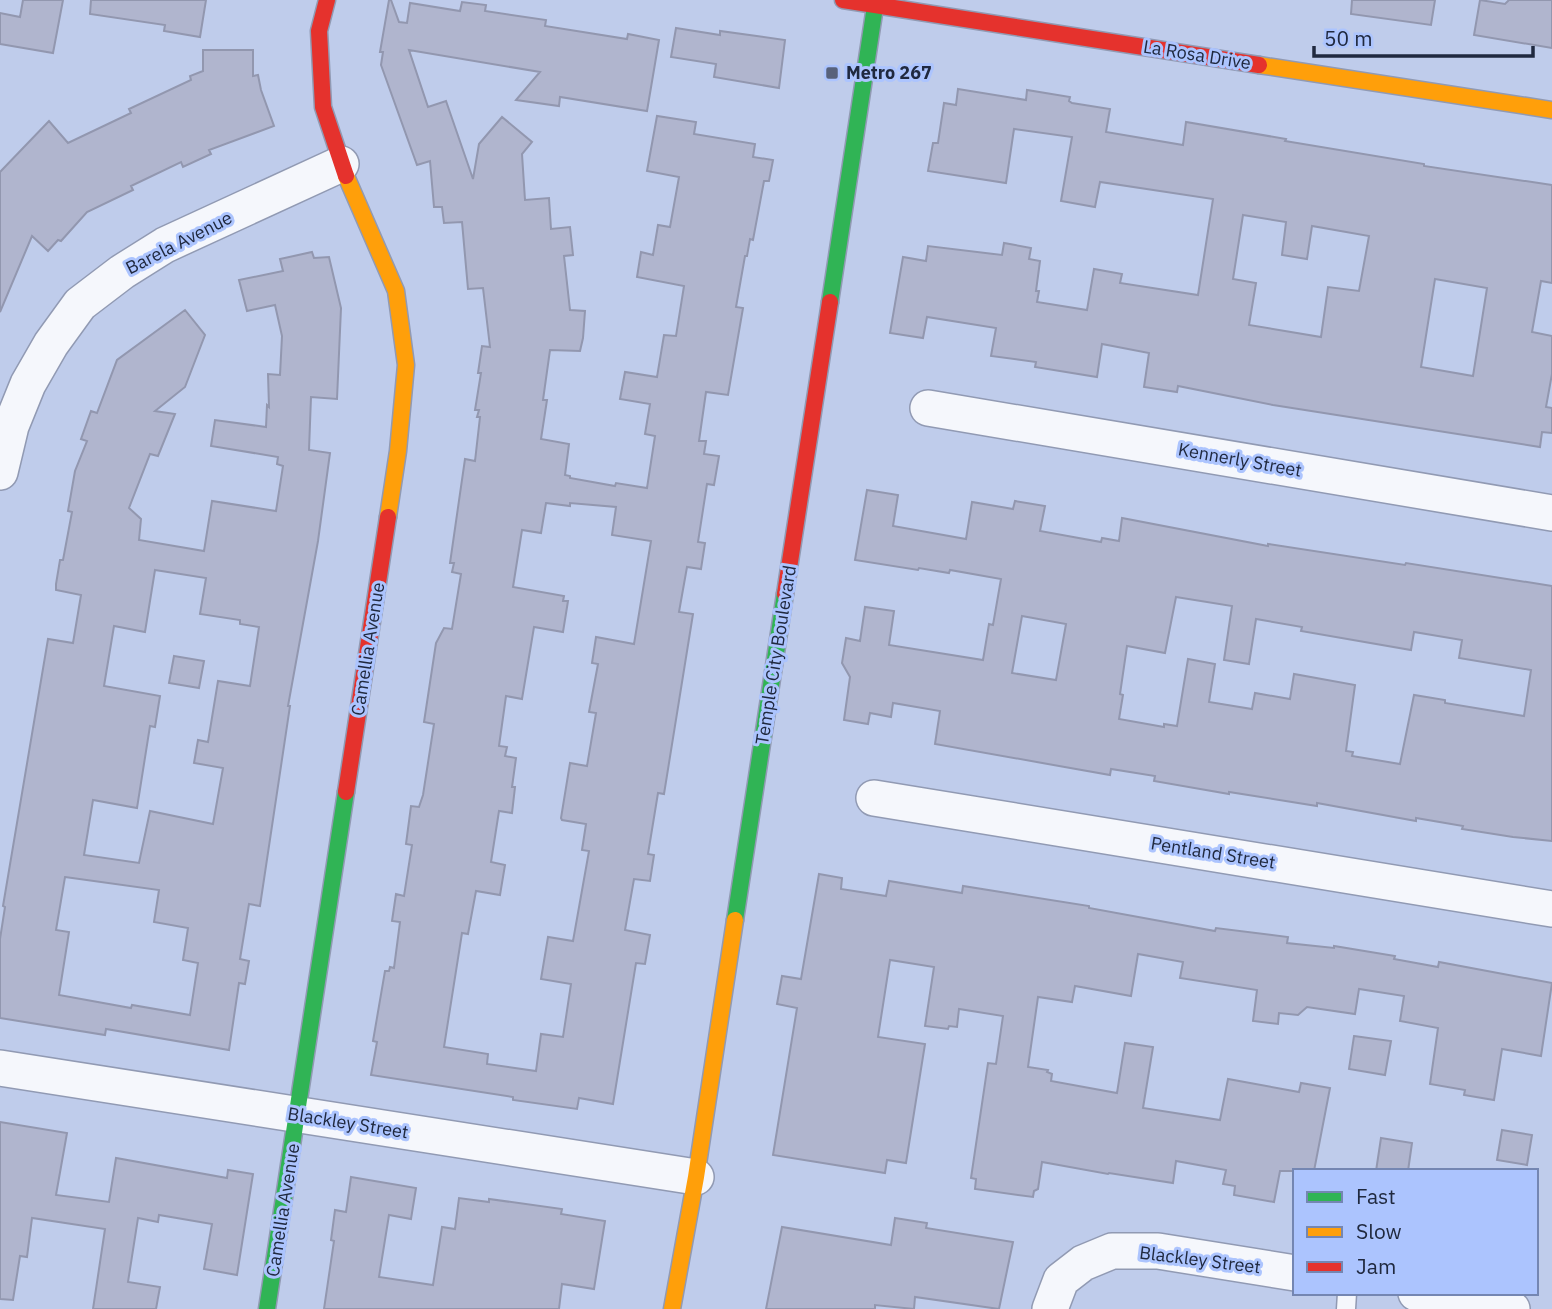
<svg xmlns="http://www.w3.org/2000/svg" width="1552" height="1309" font-family="'IBM Plex Sans',sans-serif">
	<style>
		.building { fill: #b0b5ce; stroke: #9297af; stroke-width: 2; fill-rule: evenodd }
		.lines { fill: none; stroke-linecap: round; stroke-linejoin: round }
		.lane-casing { stroke: #919ab3; stroke-width: 21 }
		.street-casing { stroke: #919ab3; stroke-width: 38 }
		.fast-casing { stroke: #919ab3; stroke-width: 19 }
		.slow-casing { stroke: #919ab3; stroke-width: 19 }
		.jam-casing { stroke: #919ab3; stroke-width: 19 }
		.lane { stroke: #f5f7fc; stroke-width: 18 }
		.street { stroke: #f5f7fc; stroke-width: 35 }
		.fast { stroke: #30b455; stroke-width: 16 }
		.slow { stroke: #ff9f0a; stroke-width: 16 }
		.jam { stroke: #e5322d; stroke-width: 16 }
		.poi-dot { fill: #58627b; stroke: #acc4fe; stroke-width: 2.5 }
		.labels { text-anchor: middle; stroke-width: 6; stroke-linejoin: round; paint-order: stroke }
		.street-label { font-size: 18px; fill: #20293f; stroke: #acc4fe }
		.poi-label { font-size: 18px; font-weight: bold; fill: #20293f; stroke: #acc4fe; text-anchor: start }
	</style>
	<rect width="100%" height="100%" fill="#bfcceb"/>
	<!-- building -->
	<path class="building" d="M23,0H63L53,53L0,44V13L20,17Z
		M91,0H206L200,37L164,31L165,25L90,14Z
		M389,0H391L399,22L407,23L410,3L460,11L462,2L486,5L485,11L546,20L545,26L627,39L628,34L659,40L647,111L560,97L559,106L516,100L540,72L409,50L428,107L446,101L473,179L479,144L502,117L532,142L522,154L525,200L549,198L551,229L570,227L573,255L564,256L570,310L585,311L583,338L580,351L550,350L543,400H547L541,439L569,444L565,475L570,476V478L615,486L616,483L647,488L655,436L645,434L650,404L620,399L625,372L657,377L664,335L676,336L684,286L637,277L641,252L653,255L658,225L670,227L679,177L647,171L657,116L696,122L694,134L755,144L753,157L773,160L769,181H764L753,240L750,239L747,256H745L736,307L743,308L728,395L706,392L699,441H706L704,454L719,456L714,485L707,484L698,542L705,543L701,569L687,567L679,612L693,614L664,794L658,793L648,854L654,855L650,881L634,879L625,930L650,935L645,964L636,963L613,1104L579,1098L577,1109L513,1100V1097L371,1075L377,1042L373,1041L385,971H389L390,967L394,968L400,922L392,921L396,894L404,896L412,845L406,844L411,806L419,807L423,795L434,724L424,722L436,643L444,628L452,629L461,574L452,572L454,563H450L465,459L475,461L480,417H477L479,410H475L481,373H478L482,346L490,347L483,288L468,289L462,222L444,223L442,207H434L430,161L417,165L381,65L383,52H380ZM546,503L570,506V503L616,507L612,535L651,541L634,644L596,637L592,663L598,664L589,712L596,713L587,766L570,763L561,818L562,820L586,824L582,850L589,851L573,941L548,937L541,979L571,984L563,1037L541,1034L536,1071L487,1064L488,1054L444,1047L462,933L468,934L476,891L500,895L505,865L491,862L499,811L512,813L515,787H512L516,758L505,756L507,747L499,746L506,696L522,699L534,627L563,632L568,601H563L564,596L513,587L522,530L541,533Z
		M1352,0H1435L1431,25L1351,14Z
		M1480,0L1505,4L1509,0H1552V48L1474,35Z
		M676,28L720,35V31L785,40L779,88L714,77L716,64L671,57Z
		M203,50H253V76L258,75L261,90L274,126L209,150L211,154L183,167L181,162L131,186L133,190L87,212L61,241L58,240L48,251L32,236L0,312V172L49,121L68,143L131,113L129,109L191,80L190,76L203,71Z
		M958,89L1026,100L1027,90L1070,97L1069,101L1072,103L1110,109L1106,132L1183,145L1186,122L1286,139L1285,141L1424,164V166L1552,185V283L1541,281L1532,332L1552,336V374L1546,407L1552,408V433L1542,432L1540,447L1273,405L1178,386L1177,392L1144,387L1149,353L1102,344L1097,377L1035,367L1036,362L991,356L996,328L927,317L923,338L890,333L903,257L926,261L928,246L1002,255L1004,243L1031,248L1029,259L1040,261L1036,291H1039L1037,302L1087,310L1094,269L1122,274L1120,283L1198,295L1213,199L1100,182L1095,207L1061,201L1072,137L1014,129L1006,183L928,171L933,143H938L944,103L956,105ZM1243,215L1286,222L1282,255L1307,259L1312,226L1369,236L1359,291L1328,287L1321,337L1249,325L1256,283L1233,279ZM1435,279L1487,288L1473,376L1421,367Z
		M312,252L314,258L329,257L341,308L337,399L311,397L309,450L330,453L318,541L288,706H290L260,906L249,904L240,959L249,961L245,984L239,983L229,1050L106,1029L105,1035L0,1018V939L5,907L3,906L48,639L73,643L81,595L56,590V584L60,560H63L72,512L68,511L75,471L87,441L81,439L91,411L97,413L117,360L185,310L205,335L185,387L155,411L175,414L158,456L150,454L129,508L141,519L139,540L204,551L212,501L276,511L283,466L277,464L278,457L211,446L215,420L266,427L267,405L269,407L268,374L280,375L282,336L275,305L247,311L239,280L283,271L280,259ZM155,570L206,578L200,614L240,620V624L259,627L250,686L218,681L208,742L198,740L194,763L223,768L213,824L150,811L139,863L84,855L93,800L137,808L150,726L155,727L160,696L104,686L114,626L145,632ZM65,877L159,890L154,922L188,928L183,960L198,963L190,1015L132,1005L131,1008L59,995L69,932L56,930Z
		M867,490L898,495L893,526L966,539L972,502L1013,509L1015,501L1045,506L1040,531L1101,542L1102,538L1119,541L1122,518L1268,546V544L1405,565L1406,563L1552,586V841L1513,837L1462,829L1463,826L1416,818V821L1317,803V806L1229,792V794L1154,781L1155,776L1111,769L1110,775L935,744L940,711L893,703L891,717L870,713L868,724L844,720L850,677L842,663L846,638L860,641L865,607L894,611L889,645L983,660L989,624L993,625L1001,579L950,570L949,573L919,568L918,570L855,560ZM1176,597L1232,606L1224,660L1249,664L1256,619L1302,627L1301,631L1411,650L1414,632L1462,640L1459,658L1531,670L1524,716L1445,703V700L1414,695L1400,764L1352,756L1353,752L1346,751L1355,685L1294,674L1290,699L1255,693L1252,709L1209,702L1215,664L1188,659L1177,726L1164,724V727L1119,719L1123,695L1120,694L1127,646L1165,653ZM1022,616L1066,624L1056,680L1012,673Z
		M174,656L204,661L199,688L169,683Z
		M819,874L842,878L841,889L886,896L889,881L962,893L963,886L1089,906V908L1215,931L1216,928L1288,937L1287,943L1334,948V946L1395,956L1394,959L1438,967L1439,962L1552,983L1541,1056L1502,1049L1494,1100L1464,1095L1465,1090L1430,1084L1438,1028L1400,1021L1404,996L1359,989L1355,1014L1307,1007L1298,1015L1279,1013L1278,1024L1253,1021L1257,990L1180,978L1183,962L1138,954L1131,996L1075,986L1072,1002L1038,997L1028,1067L1048,1070L1047,1072L1052,1074L1051,1081L1117,1093L1125,1043L1153,1047L1143,1108L1220,1120L1228,1079L1299,1092L1301,1083L1330,1088L1314,1171H1280L1274,1202L1234,1195L1235,1186L1223,1184L1226,1170L1176,1161L1173,1183L1109,1173L1108,1174L1042,1162L1038,1189L1034,1191L1033,1197L975,1189L976,1179L971,1178L988,1063L996,1064L1003,1016L959,1009L957,1027L949,1026L948,1029L925,1026L934,967L890,960L878,1037L925,1044L906,1163L887,1160L885,1173L773,1155L797,1008L777,1004L782,976L801,979Z
		M1354,1036L1391,1041L1385,1075L1349,1069Z
		M0,1122L67,1133L56,1195L109,1202L116,1158L227,1178L228,1170L253,1174L237,1275L204,1269L212,1224L159,1215L158,1222L138,1218L128,1282L160,1287L156,1309H93L105,1229L32,1218L27,1257L20,1256L13,1300L0,1299Z
		M1502,1130L1532,1135L1527,1165L1497,1160Z
		M1381,1138L1412,1143L1408,1171H1376Z
		M351,1177L416,1188L411,1219L389,1215L379,1277L433,1285L442,1227L455,1229L459,1198L489,1202V1199L562,1209L561,1214L605,1221L594,1289L562,1284L559,1309H324L334,1241L331,1240L335,1210L346,1212Z
		M895,1218L927,1223L926,1228L1013,1242L999,1309L915,1297L914,1309L875,1305V1309H766L782,1227L891,1245Z"/>
	<g class="lines">
		<defs>
			<path id="lane" d="M1346,1309L1347,1293"/>
			<path id="street" d="M928,408L1552,513
				M0,472L11,426L28,384L51,344L80,304L122,272L165,245L341,164
				M874,798L1552,909
				M0,1068L696,1177
				M1416,1293L1512,1309
				M1050,1309L1061,1280L1083,1263L1112,1251H1158L1295,1273"/>
			<path id="fast" d="M830,302L876,0
				M735,920L785,594
				M267,1309L346,792"/>
			<path id="slow" d="M1259,65L1552,110
				M346,176L396,291L406,365L398,451L388,517
				M672,1309L696,1177L735,920"/>
			<path id="jam" d="M327,0L319,31L323,107L346,176
				M843,0L1259,65
				M785,594L830,302
				M346,792L388,517"/>
		</defs>
		<!-- lane casing -->
		<use href="#lane" class="lane-casing"/>
		<!-- street casing -->
		<use href="#street" class="street-casing"/>
		<!-- fast casing -->
		<use href="#fast" class="fast-casing"/>
		<!-- slow casing -->
		<use href="#slow" class="slow-casing"/>
		<!-- jam casing -->
		<use href="#jam" class="jam-casing"/>
		<!-- lane -->
		<use href="#lane" class="lane"/>
		<!-- street -->
		<use href="#street" class="street"/>
		<!-- fast -->
		<use href="#fast" class="fast"/>
		<!-- slow -->
		<use href="#slow" class="slow"/>
		<!-- jam -->
		<use href="#jam" class="jam"/>
	</g>
	<!-- markers -->
	<rect class="poi-dot" x="825" y="66" width="14" height="14" rx="3.5"/>
	<g class="labels">
		<!-- street labels -->
		<g class="street-label">
			<text transform="translate(1197 55) rotate(9)" y="6">La Rosa Drive</text>
			<text transform="translate(179 243) rotate(-27)" y="6">Barela Avenue</text>
			<text transform="translate(1240 460) rotate(10)" y="6">Kennerly Street</text>
			<text transform="translate(368 649) rotate(-81)" y="6">Camellia Avenue</text>
			<text transform="translate(776 655) rotate(-81)" y="6">Temple City Boulevard</text>
			<text transform="translate(1213 853) rotate(9)" y="6">Pentland Street</text>
			<text transform="translate(348 1123) rotate(9)" y="6">Blackley Street</text>
			<text transform="translate(283 1210) rotate(-81)" y="6">Camellia Avenue</text>
			<text transform="translate(1200 1260) rotate(7)" y="6">Blackley Street</text>
		</g>
		<!-- poi labels -->
		<g class="poi-label">
			<text x="846" y="79">Metro 267</text>
		</g>
	</g>
	<!-- legend -->
	<rect x="1293" y="1169" width="245" height="126" fill="#acc4fe" stroke="#7486b2" stroke-width="2"/>
	<rect x="1307" y="1192" width="35" height="10" fill="#30b455" stroke="#7486b2" stroke-width="2"/>
	<text x="1356" y="1204" font-size="21" fill="#20293f">Fast</text>
	<rect x="1307" y="1227" width="35" height="10" fill="#ff9f0a" stroke="#7486b2" stroke-width="2"/>
	<text x="1356" y="1239" font-size="21" fill="#20293f">Slow</text>
	<rect x="1307" y="1262" width="35" height="10" fill="#e5322d" stroke="#7486b2" stroke-width="2"/>
	<text x="1356" y="1274" font-size="21" fill="#20293f">Jam</text>
	<!-- scale -->
	<path d="M1314 46v10h219v-10" fill="none" stroke="#20293f" stroke-width="3.5"/>
	<text x="1324" y="46" font-size="21" fill="#20293f" stroke="#acc4fe" stroke-width="5" paint-order="stroke">50 m</text>
</svg>
